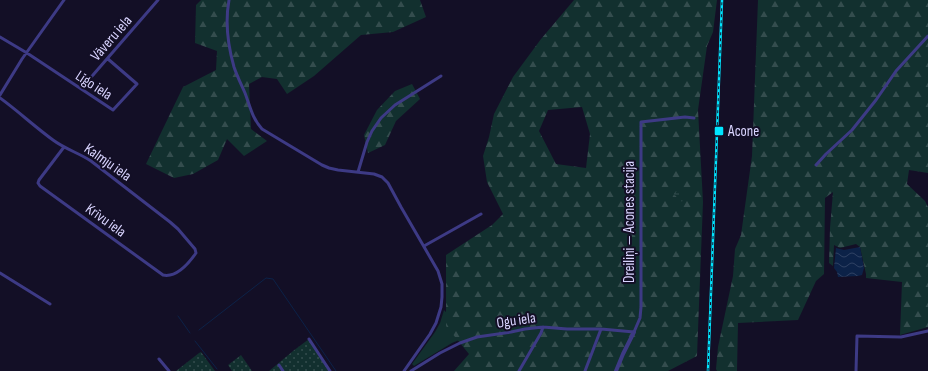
<svg xmlns="http://www.w3.org/2000/svg" width="928" height="371" font-family="'Sofia Sans Condensed',sans-serif">
	<style>
		.grass { fill: #12302f }
		.forest { fill: url(#forest-firs); fill-rule: evenodd }
		.wetland { fill: url(#wetland-marsh) }
		.garden { fill: url(#garden-dots) }
		.water { fill: url(#water-waves) }
		.lines { fill: none; stroke-linecap: round; stroke-linejoin: round }
		.stream { stroke: #0c2248; stroke-width: 1 }
		.minor { stroke: #3d3a85; stroke-width: 3 }
		.tertiary { stroke: #3d3a85; stroke-width: 4 }
		.rail-casing { stroke: #00e5ff; stroke-width: 2.5 }
		.rail { stroke: #130f26; stroke-width: 1; stroke-dasharray: 3; stroke-linecap: butt }
		.poi-dot { fill: #00e5ff; stroke: #130f26; stroke-width: 1.5 }
		.labels { text-anchor: middle; stroke-width: 4; stroke-linejoin: round; paint-order: stroke }
		.street-label { font-size: 15px; fill: #d9d4ff; stroke: #130f26 }
		.poi-label { font-size: 15px; fill: #d9d4ff; stroke: #130f26; text-anchor: start }
	</style>
	<defs>
		<pattern id="forest-firs" width="22" height="20" patternUnits="userSpaceOnUse"><rect width="22" height="20" fill="#12302f"/><path d="M5 1l3.5 6h-7zM16 11l3.5 6h-7z" fill="#344d4e"/></pattern>
		<pattern id="wetland-marsh" width="20" height="14" patternUnits="userSpaceOnUse"><rect width="20" height="14" fill="#12302f"/><path d="M1 5h8M5 5V1M11 12h8M15 12V8" fill="none" stroke="#344d4e"/></pattern>
		<pattern id="garden-dots" width="8" height="8" patternUnits="userSpaceOnUse"><rect width="8" height="8" fill="#12302f"/><path d="M2 2h.1M6 6h.1" fill="none" stroke="#344d4e" stroke-width="1.8" stroke-linecap="round"/></pattern>
		<pattern id="water-waves" width="16" height="10" patternUnits="userSpaceOnUse"><rect width="16" height="10" fill="#0c2248"/><path d="M0 5q4-4 8 0t8 0" fill="none" stroke="#2f4163"/></pattern>
	</defs>
	<rect width="100%" height="100%" fill="#130f26"/>
	<!-- grass -->
	<path class="grass" d="M444,310L469,336L452,343L414,366L412,364L435,332L440,323Z"/>
	<!-- forest -->
	<path class="forest" d="M201,0H420L426,17L393,32L361,35L314,76L287,94L277,79L262,77L249,84L251,129L267,141L244,156L227,139L218,160L193,174L174,178L146,164L183,87L216,70L217,51L195,43L196,5Z
		M574,0H717L713,32L707,46L698,110L703,202L697,356L668,371H454L469,354L446,326V255L492,225L503,214L487,182L483,156L489,137L494,114L513,77L541,39ZM582,107L590,134L586,168L556,164L539,131L548,110Z
		M758,0H928V173L909,170L907,184L925,201L928,207V327L900,335L902,282L866,278V274L860,247L856,244L840,248L834,245L833,266L829,263L830,228L833,192L825,198L824,274L816,281L798,320L738,323L737,371H717L716,369L718,347L733,276L735,249L741,235L752,156Z
		M412,84L420,99L396,121L385,145L368,153L364,135L377,110L395,91Z"/>
	<!-- wetland -->
	<path class="wetland" d="M683,189L681,199L683,201L671,205L666,203C670,202 674,203 677,199L676,196L674,195V193Z"/>
	<!-- garden -->
	<path class="garden" d="M309,339L330,371H269L293,351Z
		M201,352L215,371H176L199,353Z
		M241,355L252,371H232L228,365Z"/>
	<!-- water -->
	<path class="water" d="M860,247L864,268L862,275L858,276L838,277L837,272L834,268L836,248L844,250Z"/>
	<g class="lines">
		<!-- stream -->
		<path class="stream" d="M178,316L190,333
			M199,330L266,278L273,279L336,371
			M195,341L217,369"/>
		<!-- minor -->
		<path class="minor" d="M229,0C225,22 228,46 234,67C237,76 241,84 245,93C250,106 252,118 262,129L322,165L329,168L338,170L374,174L382,177L388,183L401,207L438,271L442,284V297L441,307L436,323L430,334L404,371
			M0,37L27,53L113,110L137,84L108,59
			M80,88L82,87L93,75L158,0
			M0,95L22,59L64,0
			M0,98C18,111 35,127 53,140C65,149 79,153 91,161L170,222L178,229L195,249L196,253C189,263 177,278 163,275L40,186L38,183L39,180L64,147
			M816,165L826,154L852,130L876,100L896,71L928,36
			M358,172L367,142L372,131L381,118L395,105L441,76
			M424,246L481,214
			M0,273L50,304
			M309,339L330,371
			M159,359L169,371
			M279,365L283,371
			M411,371L440,353L460,343L477,337L511,332L525,329L543,327L567,329H601L634,332L640,318L641,307V122L685,117L694,118
			M519,371L541,333L543,327
			M585,371L601,329
			M856,371L857,336L901,337L928,331"/>
		<!-- tertiary -->
		<path class="tertiary" d="M616,371L623,354L634,332"/>
		<defs>
			<path id="rail" d="M708,371L722,0"/>
		</defs>
		<!-- rail casing -->
		<use href="#rail" class="rail-casing"/>
		<!-- rail -->
		<use href="#rail" class="rail"/>
	</g>
	<!-- markers -->
	<rect class="poi-dot" x="714" y="126" width="10" height="10" rx="2"/>
	<g class="labels">
		<!-- street labels -->
		<g class="street-label">
			<text transform="translate(111 38) rotate(-49)" y="5">Vāveru iela</text>
			<text transform="translate(94 85) rotate(33)" y="5">Līgo iela</text>
			<text transform="translate(108 162) rotate(35)" y="5">Kalmju iela</text>
			<text transform="translate(106 220) rotate(36)" y="5">Krīvu iela</text>
			<text transform="translate(629 222) rotate(-90)" y="5">Dreiliņi — Acones stacija</text>
			<text transform="translate(516 320) rotate(-8)" y="5">Ogu iela</text>
		</g>
		<!-- poi labels -->
		<g class="poi-label">
			<text x="728" y="136">Acone</text>
		</g>
	</g>
</svg>
